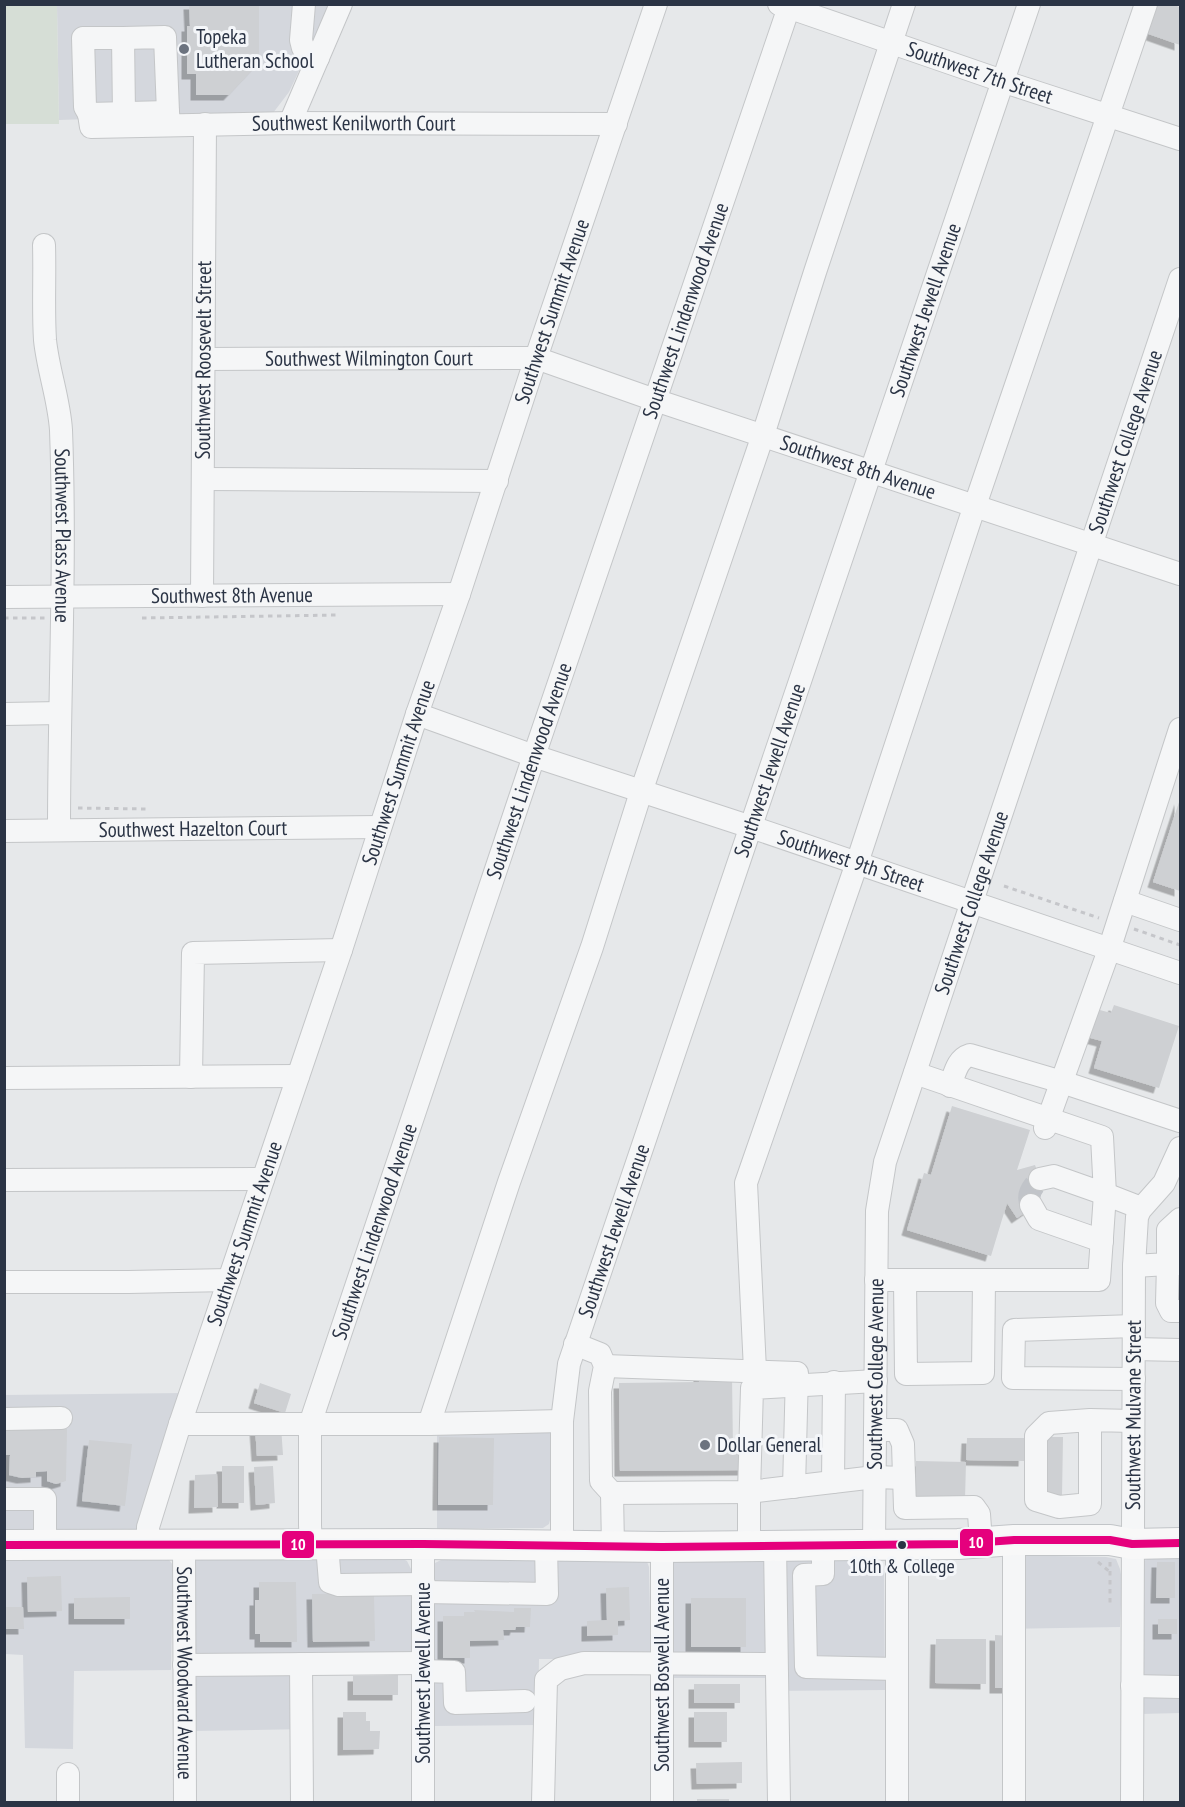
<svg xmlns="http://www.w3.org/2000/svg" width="1185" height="1807" font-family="'PT Sans Narrow',sans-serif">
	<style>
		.built { fill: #d4d7dd }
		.green { fill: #d6ded6 }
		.building { fill: #ced0d3; filter: url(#shadow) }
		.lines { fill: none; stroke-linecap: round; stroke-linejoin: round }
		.minor-tunnel { stroke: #c1c4c9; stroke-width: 22; stroke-dasharray: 22 11; stroke-linecap: butt }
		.minor-casing { stroke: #c4c6c8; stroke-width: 24 }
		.major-casing { stroke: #c2c5c8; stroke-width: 32 }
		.path { stroke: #c5c6ca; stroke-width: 3; stroke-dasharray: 4.5 4.5; stroke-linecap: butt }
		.minor { stroke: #f5f6f7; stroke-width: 22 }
		.major { stroke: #f8f8f8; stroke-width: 30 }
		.bus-1-casing { stroke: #f4f6f9; stroke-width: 12 }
		.bus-1 { stroke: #e5007d; stroke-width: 8 }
		.poi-dot { fill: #6c737f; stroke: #f4f6f9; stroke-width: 2 }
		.bus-dot { fill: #2b3445; stroke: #f4f6f9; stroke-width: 2 }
		.labels { text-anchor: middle; stroke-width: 6; stroke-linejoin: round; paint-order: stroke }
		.bus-label { font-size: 20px; fill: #2b3445; stroke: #f4f6f9 }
		.poi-label { font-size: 21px; fill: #2b3445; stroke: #f4f6f9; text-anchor: start }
		.street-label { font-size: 21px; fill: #2b3445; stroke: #f4f6f9 }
		.line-badge { stroke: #f4f6f9; stroke-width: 2 }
		.badge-label { font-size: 16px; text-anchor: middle; font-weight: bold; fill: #fff }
	</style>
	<defs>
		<filter id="shadow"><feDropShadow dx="-5.5" dy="5.5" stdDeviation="0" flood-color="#0004"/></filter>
	</defs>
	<rect width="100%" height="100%" fill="#e6e8ea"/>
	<!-- built -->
	<path class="built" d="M57,5H330L289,92L273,113L59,120Z
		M183,1393L141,1520L136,1530L5,1532L4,1395Z
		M437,1417H551V1516L549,1524L543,1528L437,1529Z
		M1008,1555L1106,1557L1116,1559L1120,1569L1122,1580L1120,1627L1008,1629Z
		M1180,1555V1713L1141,1714L1144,1561L1149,1558Z
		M164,1557L169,1560L173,1565V1572L171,1670L74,1671L73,1749L25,1748L23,1655L5,1654L4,1558Z
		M878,1557L883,1564L884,1572L885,1690L769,1691V1678H669L671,1564L676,1559Z
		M200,1558H401L407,1561L411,1569V1670H305L307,1729L192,1731L195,1561Z
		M443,1559H646L649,1567L651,1659H539L538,1725L432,1726V1568L435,1563Z"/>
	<!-- green -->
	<path class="green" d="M5,4L57,5L59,124H5Z"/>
	<!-- building -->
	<path class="building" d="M189,4H259V63L229,95H196V74H187V26H190Z
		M1152,5H1173L1180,7V45L1143,32Z
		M1180,799V891L1153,882Z
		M1114,1005L1179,1026L1159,1088L1094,1068L1102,1041L1087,1037L1096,1009L1111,1013Z
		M952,1106L1030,1130L1017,1170L1035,1165L1040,1179L1036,1195L1030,1209L1017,1218L1007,1203L991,1256L907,1230L924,1173L931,1175Z
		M699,1374H732L733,1452L744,1451V1470L620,1471L619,1383L699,1382Z
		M260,1383L291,1394L285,1413L254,1403Z
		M281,1426L283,1455L257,1456L255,1427Z
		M4,1429H67L66,1481L56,1484L47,1481V1471L36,1472V1477L22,1478L9,1475L10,1455H4Z
		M439,1437L494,1438L493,1505H438Z
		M1041,1437H1063L1062,1497H1040Z
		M967,1438H1025L1024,1461L966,1460Z
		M89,1440L132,1444L125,1506L82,1501Z
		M916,1461L966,1462L965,1500L916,1499Z
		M222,1466H244V1503H222Z
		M273,1466L275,1503L256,1505L254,1467Z
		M217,1474L218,1507L194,1508L195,1475Z
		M1157,1562H1175V1598H1156Z
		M61,1576L62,1611L28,1612L27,1577Z
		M259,1582H296L297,1642H260V1634H255V1600H259Z
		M629,1587L630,1620L618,1621V1635L587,1636V1621L607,1620L606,1588Z
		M374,1593L375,1641L313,1642L312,1594Z
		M130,1597V1619H74V1598Z
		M691,1598H746V1647H691Z
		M5,1607H23L24,1629H5Z
		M514,1608H531L530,1627H516L515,1630H503L504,1640L470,1641V1658H443V1616H464V1612H475L474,1610L514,1612Z
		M1158,1619H1177V1634H1158Z
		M995,1635L1010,1636V1688H995Z
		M936,1639H986V1684L935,1683Z
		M398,1675V1695H353V1676Z
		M694,1684H740V1703H694Z
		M343,1712H366V1721H370V1731H380L379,1749L343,1750Z
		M694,1712H727V1742H694Z
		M742,1762V1783L697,1784L696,1763Z
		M697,1799H729V1802H697Z"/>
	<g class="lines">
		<!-- minor-tunnel -->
		<path class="minor-tunnel" d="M1031,1205C1026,1195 1032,1187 1040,1179"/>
		<defs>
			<g id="minor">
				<path d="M304,4L301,40L303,48L318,58"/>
				<path id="s1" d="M779,4L1014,85L1180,139"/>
				<path d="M123,38L165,37L168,112"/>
				<path d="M89,114L85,107L83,38H123L124,113"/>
				<path d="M290,123L341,4"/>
				<path id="s2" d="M169,125L168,112L89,114L91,127L290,123L616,124"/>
				<path id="s3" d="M44,245C45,276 43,309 45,340C48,370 59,399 61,430C66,563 59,697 59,830"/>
				<path id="s4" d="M204,359L536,358L655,400L1180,574"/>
				<path d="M203,479L497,481"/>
				<path id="s5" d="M202,596L205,124"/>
				<path id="s6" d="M4,597L459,594"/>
				<path d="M4,714L60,713"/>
				<path id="s7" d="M417,714L534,756L751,827L1180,973"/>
				<path id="s8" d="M4,831L380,827"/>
				<path d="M1125,901L1180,920"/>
				<path d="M915,1073L1102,1137L1105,1194L1054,1176L1040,1179"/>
				<path d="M191,1077L193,953L341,950"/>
				<path d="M4,1078L298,1076"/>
				<path d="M950,1086C955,1073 957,1059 970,1055L1062,1082L1180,1121"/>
				<path d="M1045,1128L1109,950L1180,729"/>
				<path d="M4,1180L263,1179"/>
				<path d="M1031,1205L1039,1219L1102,1241"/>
				<path d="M1180,1264H1168L1167,1303L1171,1311H1180"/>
				<path d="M1134,1266L1168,1264V1230L1180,1219"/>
				<path d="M876,1280H1099L1105,1194L1141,1208"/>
				<path d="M905,1280L906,1374L983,1373L984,1280"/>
				<path d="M4,1282H128L229,1280"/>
				<path d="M575,1344L600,1354L605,1366L600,1391L601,1481L612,1493L749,1492L875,1477L904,1478"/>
				<path d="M1134,1349L1180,1350"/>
				<path d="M605,1366L797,1373L794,1487"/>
				<path d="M755,1370L746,1183L857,863L970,520L1146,4"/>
				<path d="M1134,1379L1013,1378L1014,1330L1134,1326"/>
				<path d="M4,1419L61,1418"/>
				<path d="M1090,1420L1049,1423L1036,1436V1500L1059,1507L1090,1504V1420L1133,1421"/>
				<path d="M180,1424H429L562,1421"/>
				<path d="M429,1424L509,1182L592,947L641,792L763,435L815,272L904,4"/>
				<path d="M875,1430H897L903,1444L905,1508L974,1507L979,1514L981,1542"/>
				<path d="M833,1482L834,1382"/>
				<path d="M612,1493L613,1547"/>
				<path d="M4,1499H45V1544"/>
				<path d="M1014,1540V1802"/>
				<path id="s9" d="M148,1544V1527L180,1424L341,950L417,714L459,594L536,358L656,4"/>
				<path id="s10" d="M184,1544L185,1802"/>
				<path id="s11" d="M311,1545L310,1525V1424L534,756L790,4"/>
				<path d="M327,1545L330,1582L339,1585L424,1584"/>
				<path d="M823,1545V1574L804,1575L806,1667L897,1669"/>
				<path id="s12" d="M874,1545L877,1211L885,1162L1180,279"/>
				<path d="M897,1545V1802"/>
				<path d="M749,1546V1492L752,1388L876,1381"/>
				<path d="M775,1546L779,1802"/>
				<path id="s13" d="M562,1547V1421L569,1364L1029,4"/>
				<path d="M662,1547V1802"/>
				<path d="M424,1592L547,1594L546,1546"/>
				<path d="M301,1664L302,1802"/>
				<path d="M184,1665L423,1663"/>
				<path d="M423,1671L454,1672L455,1703L525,1701"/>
				<path d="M1132,1686L1180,1687"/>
				<path d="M68,1774V1802"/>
				<path d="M423,1802V1544"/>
				<path d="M543,1802L546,1680L560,1669L584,1663L776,1664"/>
				<path id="s14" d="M1132,1802L1134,1266L1137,1217L1140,1210L1164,1183L1180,1148"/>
			</g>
			<path id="major" d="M4,1545L423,1544L662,1547L958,1544L1014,1540H1110L1132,1544L1180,1543"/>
		</defs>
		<!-- minor casing -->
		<use href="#minor" class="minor-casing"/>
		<!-- major casing -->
		<use href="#major" class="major-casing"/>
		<!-- path -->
		<path class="path" d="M4,618H45
			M142,618L339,615
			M78,808L146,809
			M1004,886L1099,918
			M1134,929L1180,945
			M1098,1562L1110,1572
			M1110,1562V1605"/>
		<!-- minor -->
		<use href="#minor" class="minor"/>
		<!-- major -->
		<use href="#major" class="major"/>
		<defs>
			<path id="bus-1" d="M4,1545L423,1544L662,1547L958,1544L1014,1540H1110L1132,1544L1180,1543"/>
		</defs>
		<!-- bus-1 casing -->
		<use href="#bus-1" class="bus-1-casing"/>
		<!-- bus-1 -->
		<use href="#bus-1" class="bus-1"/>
	</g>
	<!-- markers -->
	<g class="poi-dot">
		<circle cx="184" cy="49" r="6"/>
		<circle cx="705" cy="1445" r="6"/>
	</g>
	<circle class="bus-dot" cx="902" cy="1545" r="5"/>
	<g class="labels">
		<!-- bus labels -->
		<g class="bus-label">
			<text x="902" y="1573">10th &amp; College</text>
		</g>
		<!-- poi labels -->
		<g class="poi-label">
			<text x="196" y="44">Topeka<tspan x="196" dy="24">Lutheran School</tspan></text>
			<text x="717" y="1452">Dollar General</text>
		</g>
		<!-- street labels -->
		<g class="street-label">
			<text dy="7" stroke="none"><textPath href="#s1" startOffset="212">Southwest 7th Street</textPath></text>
			<text dy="7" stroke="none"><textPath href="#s2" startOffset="368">Southwest Kenilworth Court</textPath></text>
			<text dy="7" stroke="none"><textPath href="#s11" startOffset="1296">Southwest Lindenwood Avenue</textPath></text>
			<text dy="7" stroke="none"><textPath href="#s13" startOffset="1296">Southwest Jewell Avenue</textPath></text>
			<text dy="7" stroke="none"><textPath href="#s9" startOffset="1298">Southwest Summit Avenue</textPath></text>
			<text dy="7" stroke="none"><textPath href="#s4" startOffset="165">Southwest Wilmington Court</textPath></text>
			<text dy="7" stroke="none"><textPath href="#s5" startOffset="236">Southwest Roosevelt Street</textPath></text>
			<text dy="7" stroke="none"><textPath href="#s12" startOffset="1143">Southwest College Avenue</textPath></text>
			<text dy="7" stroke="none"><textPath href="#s4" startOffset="672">Southwest 8th Avenue</textPath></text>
			<text dy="7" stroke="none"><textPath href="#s3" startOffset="292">Southwest Plass Avenue</textPath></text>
			<text dy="7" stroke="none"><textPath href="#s6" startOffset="228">Southwest 8th Avenue</textPath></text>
			<text dy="7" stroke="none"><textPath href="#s11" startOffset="810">Southwest Lindenwood Avenue</textPath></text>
			<text dy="7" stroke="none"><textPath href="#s13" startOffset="810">Southwest Jewell Avenue</textPath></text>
			<text dy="7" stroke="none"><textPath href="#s9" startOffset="812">Southwest Summit Avenue</textPath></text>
			<text dy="7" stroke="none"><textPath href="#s8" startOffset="189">Southwest Hazelton Court</textPath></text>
			<text dy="7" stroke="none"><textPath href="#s7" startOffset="458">Southwest 9th Street</textPath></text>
			<text dy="7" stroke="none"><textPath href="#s12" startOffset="657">Southwest College Avenue</textPath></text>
			<text dy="7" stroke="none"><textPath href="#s13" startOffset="324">Southwest Jewell Avenue</textPath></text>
			<text dy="7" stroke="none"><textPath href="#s11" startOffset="324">Southwest Lindenwood Avenue</textPath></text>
			<text dy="7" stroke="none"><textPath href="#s9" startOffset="326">Southwest Summit Avenue</textPath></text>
			<text dy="7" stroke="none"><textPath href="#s12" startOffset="171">Southwest College Avenue</textPath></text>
			<text dy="7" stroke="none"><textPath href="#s14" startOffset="387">Southwest Mulvane Street</textPath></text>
			<text dy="7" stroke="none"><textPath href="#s10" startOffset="129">Southwest Woodward Avenue</textPath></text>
			<text transform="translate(423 1673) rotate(-90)" y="7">Southwest Jewell Avenue</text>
			<text transform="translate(662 1675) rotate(-90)" y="7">Southwest Boswell Avenue</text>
		</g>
	</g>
	<g class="line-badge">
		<rect x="959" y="1528" width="35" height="29" rx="6" fill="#e5007d"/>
		<rect x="281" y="1530" width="34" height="29" rx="6" fill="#e5007d"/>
	</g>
	<g class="badge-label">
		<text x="976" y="1548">10</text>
		<text x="298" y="1550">10</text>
	</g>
	<!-- border -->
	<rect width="1185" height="1807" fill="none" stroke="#2b3445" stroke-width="12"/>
</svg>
